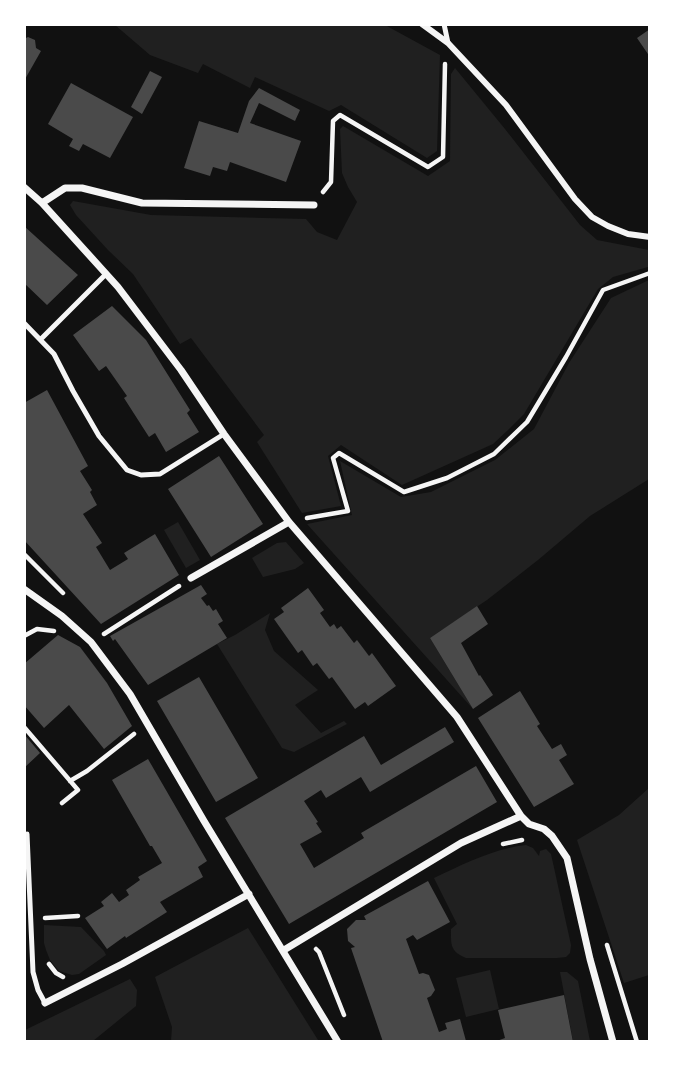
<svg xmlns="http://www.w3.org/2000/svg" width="674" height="1066" font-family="'DM Sans',sans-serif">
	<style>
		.green { fill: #202020 }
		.building { fill: #4a4a4a }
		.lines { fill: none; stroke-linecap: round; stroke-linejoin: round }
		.path { stroke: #f5f5f5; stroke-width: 4.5 }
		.service { stroke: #f5f5f5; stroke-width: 5 }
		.pedestrian { stroke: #f5f5f5; stroke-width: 6 }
		.minor { stroke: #f5f5f5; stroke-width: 7 }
	</style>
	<rect width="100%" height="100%" fill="#111"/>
	<!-- green -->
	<path class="green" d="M115,25H385L440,55L437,151L427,158L341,105L329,111L255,77L250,88L203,64L198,73L150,55Z
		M455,68L505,129L580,225L597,240L649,250L648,267L613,277L598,289L524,414L508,430L493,444L402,485L341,445L328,456L341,506L302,513L257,442L264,435L191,338L180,344L133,274L108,250L76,215L70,205L73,201L151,215L306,219L317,232L337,240L357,202L348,187L342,173L340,129L343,126L428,176L450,161L451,74Z
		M649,280V479L590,516L538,560L487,600L430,638L473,709L307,524L352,515L340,461L401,497L431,492L495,460L534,429L569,363L611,298Z
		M178,522L200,560L186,568L164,530Z
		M286,542L304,563L295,569L263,577L252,558L277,543Z
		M270,613L265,630L274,651L318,690L295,705L321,733L344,721L347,724L294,752L282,748L217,644L235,635Z
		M649,788V975L624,983L577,840L619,815Z
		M526,845L533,848L539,856L540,851L546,849L551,854L571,945L570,953L566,957L557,958H466C450,951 451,945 451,929L457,924L434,878C464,864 492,849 526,845Z
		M44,925L81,927L104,951L106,955L79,974L72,975L59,971L50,960L46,950L44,943Z
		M248,928L318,1040L315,1042L171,1041L172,1027L155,977Z
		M490,970L499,1009L466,1017L456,978Z
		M560,972H567L578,981L590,1041H573Z
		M130,979L137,990L136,1006L93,1041H25V1030Z"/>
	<!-- building -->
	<path class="building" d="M650,29V57L637,38Z
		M28,37L35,40L36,48L41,51L24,81V39Z
		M150,71L162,77L142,114L131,107Z
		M71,83L133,117L110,158L83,144L79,151L69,146L73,139L48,124Z
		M259,88L300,110L295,121L259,103L250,123L301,141L286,182L230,162L227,171L213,167L210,176L184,168L199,121L238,133L249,101Z
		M24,226L78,275L47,305L24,283Z
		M112,306L146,340L190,410L187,413L199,432L166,452L155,433L149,437L124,398L127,396L106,366L99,371L73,335Z
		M47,390L88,466L80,471L92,490L90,492L97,505L83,514L102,543L96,547L110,570L128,559L124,553L155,534L179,575L101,624L24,540V403Z
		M219,456L263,524L211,557L168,489Z
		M201,585L207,594L201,598L207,606L209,605L213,611L216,609L223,621L218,624L227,638L148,685L115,639L113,641L110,636Z
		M308,588L324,610L320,613L330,627L334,624L337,629L341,626L354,643L357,640L369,656L372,653L396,686L368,706L365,702L355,709L332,677L329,679L317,663L313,666L302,650L298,653L274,619L284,612L281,608Z
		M477,606L488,624L461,643L479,676L480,675L493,695L473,709L430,638Z
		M58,635L80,647L107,683L132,726L104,749L69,705L44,728L24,705V664Z
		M199,677L258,778L216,802L157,701Z
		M520,691L540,724L537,726L552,749L561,744L567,755L559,760L574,784L534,807L478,718Z
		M445,727L454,742L370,792L361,777L326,798L321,790L304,801L318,822L316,823L322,832L300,844L314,868L364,838L361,833L476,766L497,802L289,924L225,818L364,736L381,765Z
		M24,734L40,753L24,768Z
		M148,759L207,861L198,867L203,877L160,902L167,912L126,938L125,936L107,949L85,918L104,906L101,902L112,893L119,902L129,895L126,890L140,880L138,877L162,863L152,846H150L112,780Z
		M428,881L450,922L417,940L413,935L406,939L419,974L423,973L429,975L435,990L431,996L427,998L439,1032L447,1029L445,1023L460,1019L466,1041L383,1042L351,948L355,947L348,941L347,929L356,920H366L364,916Z
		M564,995L573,1042H494L505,1038L498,1010Z"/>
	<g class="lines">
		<!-- path -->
		<path class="path" d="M323,192L331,182L333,121L340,115L428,167L443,157L445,64
			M307,518L348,511L333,458L339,453L404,492L447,478L494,454L527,422L566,357L603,290L650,273
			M24,554L63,593
			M104,634L179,586
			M24,636L37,629L54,631
			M24,727L78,790L62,803
			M70,781L87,771L134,734
			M503,844L522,840
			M45,918L78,916
			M607,945L637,1042
			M316,949L319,952L344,1015
			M49,964L56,973L63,977"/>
		<!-- service -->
		<path class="service" d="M444,24L448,43
			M24,323L54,354L73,391L99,436L127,470L141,475L160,474L224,434
			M41,339L106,274
			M27,834L33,972L38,990L45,1003"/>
		<!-- pedestrian -->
		<path class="pedestrian" d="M422,24L448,43L506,105L575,199L592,217L608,226L628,234L650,237"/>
		<!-- minor -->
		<path class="minor" d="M24,187L42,203L118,287L181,370L224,434L289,522L457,717L521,816L529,824L544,829L552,836L567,858L590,959L613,1042
			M42,203L65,188H82L142,203L314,205
			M191,578L289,522
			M24,589L62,616L91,642L130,694L204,821L338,1042
			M284,950L461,843L521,816
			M45,1003L122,964L249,894"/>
	</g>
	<!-- border -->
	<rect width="674" height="1066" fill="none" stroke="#ffffff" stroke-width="52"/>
</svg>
